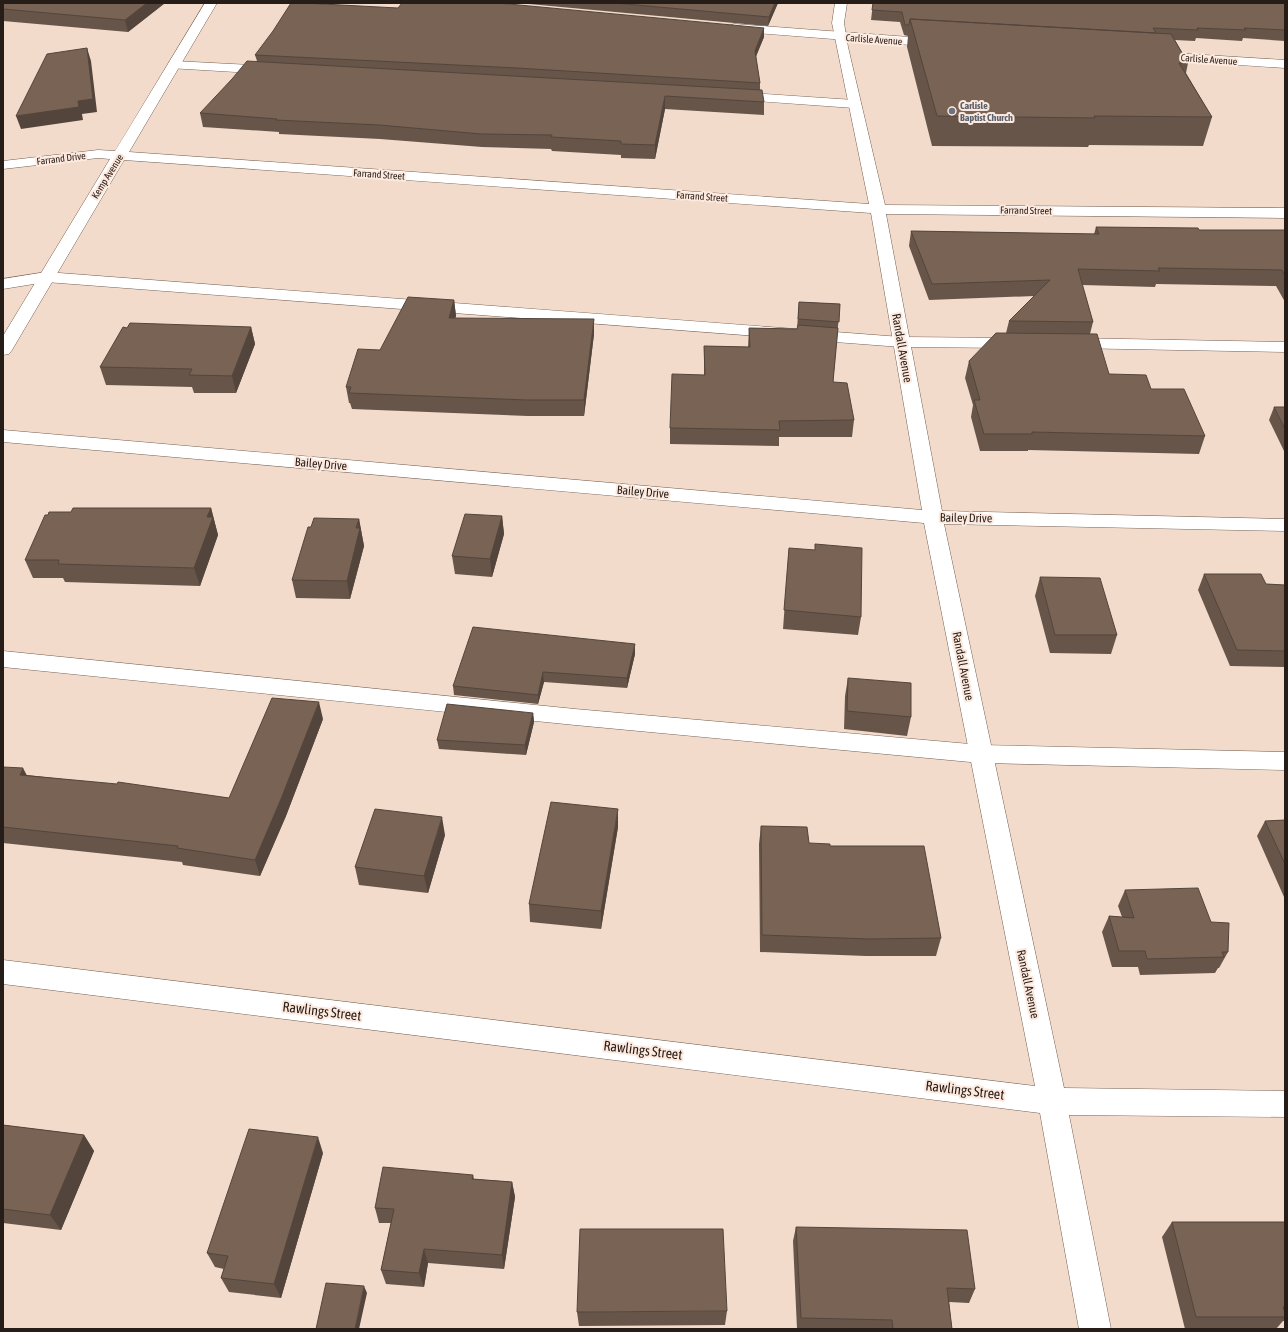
<svg xmlns="http://www.w3.org/2000/svg" width="1288" height="1332" font-family="'Asap Condensed',sans-serif">
	<style>
		.lines { fill: none; stroke-linecap: round; stroke-linejoin: round }
		.service-casing { stroke: #756053; stroke-width: 1 }
		.minor-casing { stroke: #756053; stroke-width: 1 }
		.tertiary-casing { stroke: #756053; stroke-width: 1 }
		.service { fill: #fff; fill-rule: evenodd }
		.minor { fill: #fff; fill-rule: evenodd }
		.tertiary { fill: #fff; fill-rule: evenodd }
		.wall { fill: #675549 }
		.shaded-wall { fill: #54453c }
		.building { fill: #786355; stroke: #54453c }
		.worship-dot { fill: #6b7280; stroke: #fde9dd; stroke-width: 1.5 }
		.labels { text-anchor: middle; stroke-width: 4; stroke-linejoin: round; paint-order: stroke }
		.far-street-label { font-size: 10px; fill: #261d18; stroke: #fde9dd }
		.far-worship-label { font-size: 10px; font-weight: bold; fill: #5b616d; stroke: #fde9dd; text-anchor: start }
		.street-label { font-size: 12px; fill: #261d18; stroke: #fde9dd }
		.near-street-label { font-size: 14px; fill: #261d18; stroke: #fde9dd }
	</style>
	<rect width="100%" height="100%" fill="#f3dbcc"/>
	<g class="lines">
		<defs>
			<path id="service" d="M174,61L270,66L275,67L276,70L275,73L270,74L169,68L168,65L169,62Z
				M734,92L854,100L859,101L861,104L859,107L854,108L729,99L727,96L729,93Z
				M46,272L901,337L1016,338L1022,339L1025,343L1022,347L1016,348L901,347L46,282L3,289V279Z
				M1070,338L1285,342V352L1070,348L1064,347L1061,343L1064,339Z
				M3,651L575,709L981,745L1285,752V770L981,763L575,725L3,667Z"/>
			<path id="minor" d="M205,3H217L129,152L869,204L832,23L835,3H847L844,23L848,47L885,205L1285,208V218L886,214L942,511L1285,519V531L944,524L1064,1088L1285,1091V1117L1069,1115L1111,1329H1079L1040,1113L3,984V960L1035,1086L924,523L3,442V430L922,510L871,213L124,160L12,350L9,354L3,355V336L110,159L98,158L3,169V161L98,150L115,151Z"/>
			<path id="tertiary" d="M735,24L936,39L940,40L942,43L940,46L936,47L731,31L729,28L731,25Z
				M1156,52L1285,60V68L1151,59L1150,56L1151,53Z"/>
		</defs>
		<!-- service casing -->
		<use href="#service" class="service-casing"/>
		<!-- minor casing -->
		<use href="#minor" class="minor-casing"/>
		<!-- tertiary casing -->
		<use href="#tertiary" class="tertiary-casing"/>
		<!-- service -->
		<use href="#service" class="service"/>
		<!-- minor -->
		<use href="#minor" class="minor"/>
		<!-- tertiary -->
		<use href="#tertiary" class="tertiary"/>
	</g>
	<!-- wall -->
	<path class="wall" d="M3,3H165L128,32L3,21Z
		M518,3H778L768,26Z
		M873,3H1285V41L1243,38L1242,41L1196,38L1195,41L1175,40L1188,63L1186,73L1212,117L1203,146L1089,145L1088,147L932,146L907,47L908,36L904,35L900,22L871,20Z
		M764,37L756,57L760,83V90L764,102V115L665,109L655,159L621,158V155L552,151L551,149L482,147L380,139L279,134V132L203,127L200,113L257,61L255,55Z
		M1096,227L1199,230H1285V302L1276,286L1156,284L1155,287L1082,285L1093,322L1090,334L1109,374L1151,389L1205,436L1199,454L1028,450V451H980L971,417L973,405L965,378L969,361L1006,333L1009,321L1034,296L929,300L909,246L911,231L1094,234Z
		M454,300L456,316L455,318L594,334L584,416H528L352,409L350,403H349L346,387L380,350Z
		M799,302L840,304L833,382L854,420L852,437H779V446L670,444V428L704,375V346L748,347L749,328L797,329Z
		M251,327L255,344L236,393H194L192,387L106,385L100,367Z
		M1274,407H1285V453L1269,420Z
		M211,508L218,535L200,586L65,582L63,578H33L25,560L71,512Z
		M502,516L504,534L492,577L455,574L452,556Z
		M359,519L364,546L350,599L296,598L292,580Z
		M789,548L861,617L858,635L783,629Z
		M1204,574L1266,584L1285,585V667L1230,666L1198,590Z
		M1040,577L1117,635L1111,654L1050,653L1035,596Z
		M635,654L627,688L544,682L538,704L454,695L453,686Z
		M848,678L911,717L907,736L844,729L845,696Z
		M533,713L534,722L526,755L439,749L437,740Z
		M323,719L286,816L260,876L183,865L182,862L3,843V767L27,775L229,798Z
		M1285,820V897H1284L1257,836L1265,821Z
		M761,826L809,843L941,938L936,956H866L760,952L759,844Z
		M618,827L601,929L530,922L529,904Z
		M445,835L428,893L359,885L355,867Z
		M1125,890L1211,922L1228,952L1219,968H1218L1215,973L1140,975L1138,967H1112L1102,932L1109,916L1122,917L1118,906Z
		M3,1125L84,1135L94,1151L61,1230L3,1223Z
		M323,1153L281,1298L229,1292L221,1278L224,1269L215,1267L207,1253Z
		M473,1175L474,1179L512,1182L515,1197L504,1269L428,1263L424,1287L386,1284L381,1270L391,1223H379L375,1208Z
		M1172,1222H1285V1321H1283L1276,1329H1185L1162,1237Z
		M796,1227L975,1289L969,1303L949,1302L952,1329H797L793,1241Z
		M727,1311L725,1325L579,1326L577,1312Z"/>
	<!-- shaded-wall -->
	<path class="shaded-wall" d="M147,3H165L128,32L125,20Z
		M775,3H778L768,26L769,17Z
		M764,28V37L754,60L755,51Z
		M87,48L91,61L97,112L82,114L83,120L21,129L16,116L78,101Z
		M665,96V109L655,159V145Z
		M454,300L456,316L451,333L449,318Z
		M594,319V334L584,416V400Z
		M251,327L255,344L236,393L232,376Z
		M211,508L218,535L200,586L194,568L207,517Z
		M502,516L504,534L492,577L490,559Z
		M359,519L364,546L350,599L347,581Z
		M635,644V654L627,688V678Z
		M543,672L544,682L538,704V695Z
		M319,702L323,719L286,816L260,876L255,860Z
		M533,713L534,722L526,755L525,745Z
		M23,768L32,785L20,775Z
		M618,809V827L601,929V911Z
		M442,817L445,835L428,893L424,876Z
		M84,1135L94,1151L61,1230L50,1215Z
		M318,1137L323,1153L281,1298L274,1284Z
		M512,1182L515,1197L504,1269L502,1255Z
		M424,1249L428,1263L424,1287L419,1273Z
		M364,1286L367,1293L359,1329H355Z"/>
	<!-- building -->
	<path class="building" d="M3,3H147L125,20L3,9Z
		M291,3H303L398,8L402,3H498L764,28L755,51L760,83L517,68L255,55L273,31Z
		M614,3H775L769,17Z
		M873,3H1285V30L1244,28L1246,30L1197,28L1198,30L1153,28L1156,33L910,19L909,25H905L902,12L872,10Z
		M910,19L1171,34L1188,63H1179L1212,117L1094,116L1095,118L937,116Z
		M87,48L93,99L78,101L79,107L16,116L47,54Z
		M247,61L762,90L764,102L665,96L655,145L621,144V141L551,137L552,135L481,134L379,125L276,120L277,119L200,113L232,79Z
		M1096,227L1198,228L1199,230H1285V276L1282,270L1158,268L1160,271L1078,269L1093,322L1009,321L1050,280L932,284L911,231L1099,234Z
		M408,297L454,300L449,318L594,319L584,400H527L349,393L351,387H346L358,349L380,350Z
		M799,302L840,304L839,322L798,319Z
		M130,323L251,327L232,376L189,375L192,369L100,367L123,327L127,328Z
		M798,325L838,328L833,382L847,383L854,420L779,421L780,430L670,428L672,374L705,375L704,346L750,347L749,328L797,329Z
		M996,333L1097,334L1109,374L1146,375L1151,389H1184L1205,436L1032,432V434H984L974,400H980L969,361Z
		M1274,407H1285V429Z
		M73,508H211L207,517H213L194,568L58,564L59,560H25L45,515H48L49,512H71Z
		M465,514L502,516L490,559L452,556Z
		M314,518L359,519L356,528H360L347,581L292,580L308,527H311Z
		M815,544L862,548L861,617L784,610L789,548L815,550Z
		M1204,574H1261L1266,584L1285,585V651L1237,650Z
		M1040,577L1100,578L1117,635H1055Z
		M473,627L635,644L627,678L543,672L538,695L453,686Z
		M848,678L911,683V717L847,711Z
		M272,698L319,702L281,799L255,860L177,848L178,846L3,827V767L23,768L20,775L117,784L118,782L229,798Z
		M447,704L533,713L525,745L437,740Z
		M551,802L618,809L601,911L529,904Z
		M375,809L442,817L424,876L355,867Z
		M1285,820V864L1265,821Z
		M761,826L807,827L809,843L830,844V846H924L941,938L869,939L762,935Z
		M1198,888L1211,922L1229,923L1228,952H1222L1224,957L1147,959L1145,951H1119L1109,916L1134,918L1125,890Z
		M3,1125L84,1135L50,1215L3,1209Z
		M249,1129L318,1137L274,1284L221,1278L228,1256L207,1253Z
		M383,1167L473,1175L472,1179L512,1182L502,1255L424,1249L419,1273L381,1270L394,1209L375,1208Z
		M1172,1222H1285V1307H1283L1285,1313V1317H1196Z
		M796,1227L967,1230L975,1289L947,1288L952,1329H893L892,1320L801,1318Z
		M580,1229H723L727,1311L577,1312Z
		M326,1283L364,1286L355,1329H316Z"/>
	<!-- markers -->
	<circle class="worship-dot" cx="952" cy="111" r="4"/>
	<g class="labels">
		<!-- far-street labels -->
		<g class="far-street-label">
			<text transform="translate(874 39) rotate(4)" y="4">Carlisle Avenue</text>
			<text transform="translate(1209 59) rotate(4)" y="4">Carlisle Avenue</text>
			<text transform="translate(61 158) rotate(-7)" y="4">Farrand Drive</text>
			<text transform="translate(379 174) rotate(4)" y="4">Farrand Street</text>
			<text transform="translate(107 176) rotate(-58)" y="4">Kemp Avenue</text>
			<text transform="translate(702 196) rotate(4)" y="4">Farrand Street</text>
			<text transform="translate(1026 210) rotate(1)" y="4">Farrand Street</text>
		</g>
		<!-- far-worship labels -->
		<g class="far-worship-label">
			<text x="960" y="109">Carlisle<tspan x="960" dy="12">Baptist Church</tspan></text>
		</g>
		<!-- street labels -->
		<g class="street-label">
			<text transform="translate(902 348) rotate(80)" y="4">Randall Avenue</text>
			<text transform="translate(321 464) rotate(5)" y="4">Bailey Drive</text>
			<text transform="translate(643 492) rotate(5)" y="4">Bailey Drive</text>
			<text transform="translate(966 518) rotate(1)" y="4">Bailey Drive</text>
			<text transform="translate(963 666) rotate(79)" y="4">Randall Avenue</text>
			<text transform="translate(1028 984) rotate(78)" y="4">Randall Avenue</text>
		</g>
		<!-- near-street labels -->
		<g class="near-street-label">
			<text transform="translate(322 1011) rotate(7)" y="5">Rawlings Street</text>
			<text transform="translate(643 1050) rotate(7)" y="5">Rawlings Street</text>
			<text transform="translate(965 1090) rotate(7)" y="5">Rawlings Street</text>
		</g>
	</g>
	<!-- border -->
	<rect width="1288" height="1332" fill="none" stroke="#261d18" stroke-width="8"/>
</svg>
